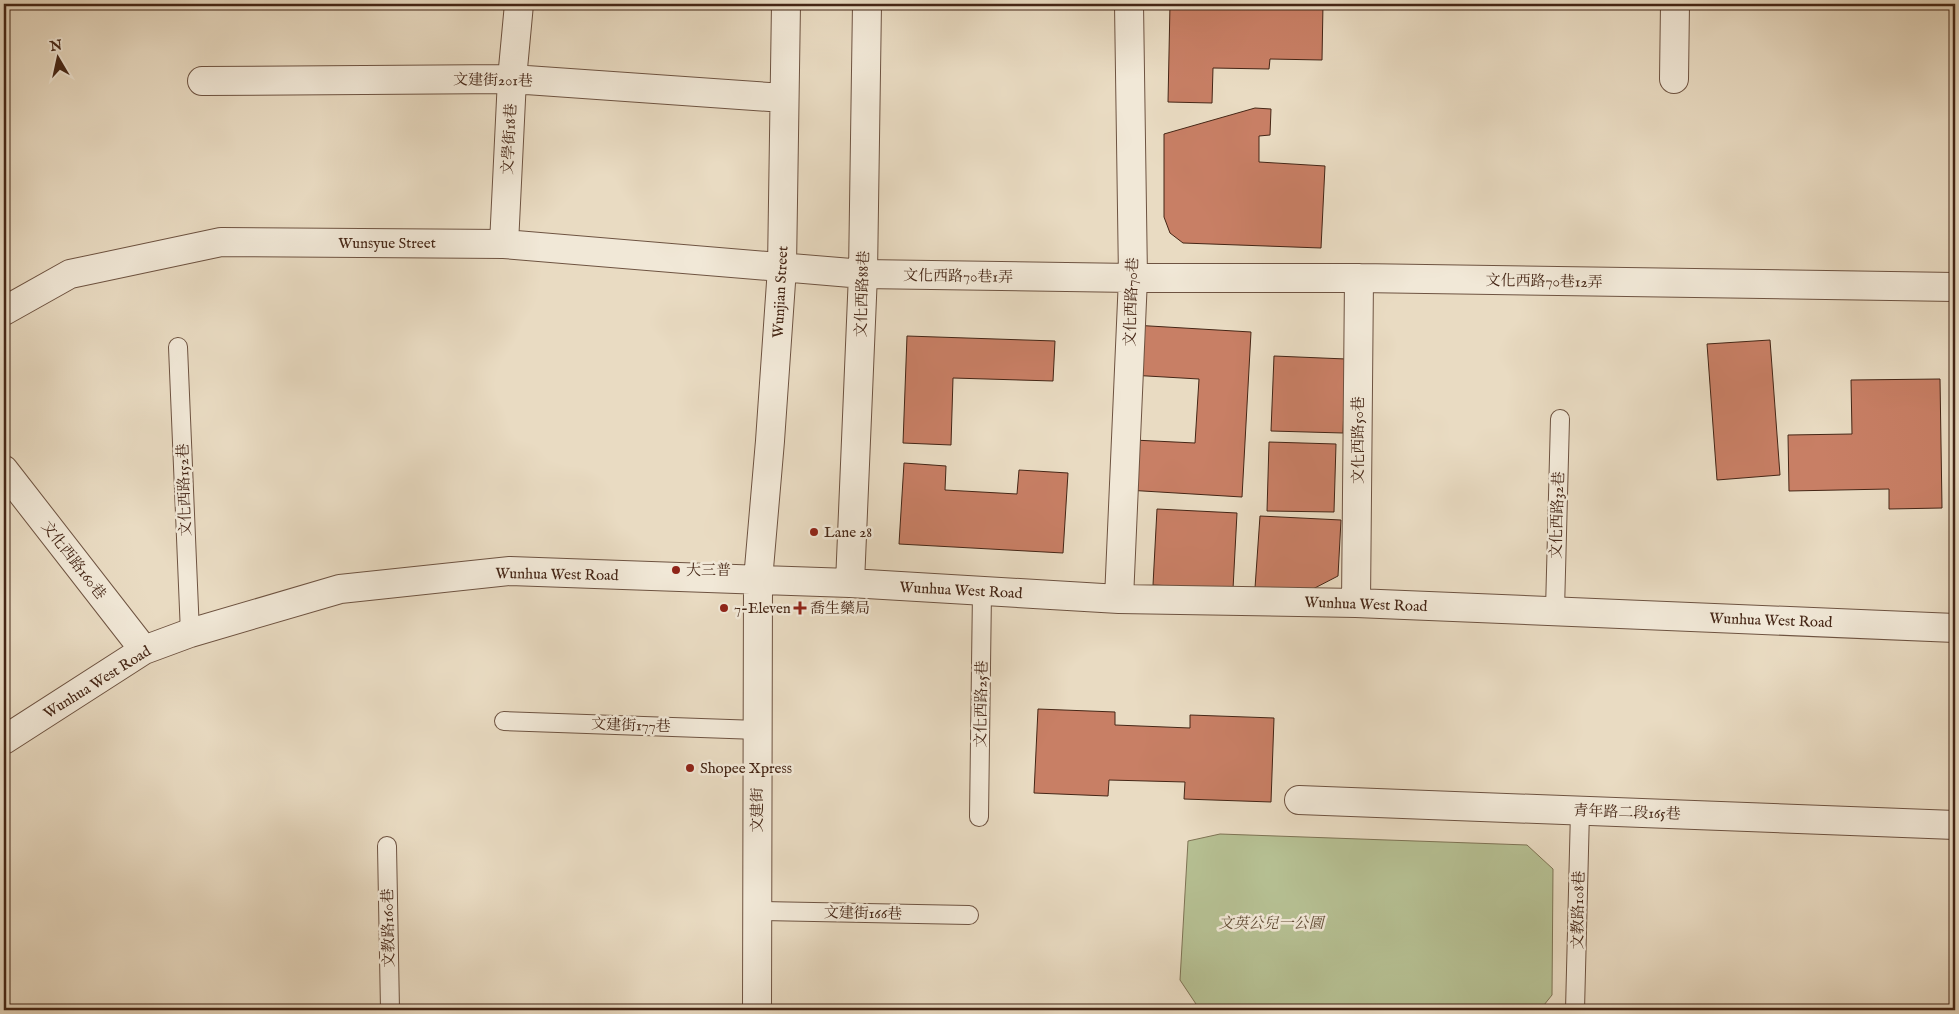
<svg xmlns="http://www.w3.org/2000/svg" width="1959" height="1014" font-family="'IM FELL English','Noto Serif TC',serif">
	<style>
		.green { fill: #b6c093; stroke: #7e7354 }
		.building { fill: #c87f65; stroke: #452616 }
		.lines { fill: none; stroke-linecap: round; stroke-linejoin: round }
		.service-casing { stroke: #6e5341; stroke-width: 20 }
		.minor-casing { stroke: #6e5341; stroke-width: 30 }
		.service { stroke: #f1e8d7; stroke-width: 18 }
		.minor { stroke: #f1e8d7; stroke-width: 28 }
		.poi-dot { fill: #8f2418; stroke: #f1e8d7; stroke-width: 2 }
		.labels { text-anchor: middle; stroke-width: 5; stroke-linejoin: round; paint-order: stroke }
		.street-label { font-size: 15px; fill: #452616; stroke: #f1e8d7 }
		.poi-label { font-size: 15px; fill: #452616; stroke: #f1e8d7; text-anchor: start }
		.park-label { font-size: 15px; font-style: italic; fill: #614c35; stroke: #f1e8d7 }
	</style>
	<rect width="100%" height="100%" fill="#e9dbc2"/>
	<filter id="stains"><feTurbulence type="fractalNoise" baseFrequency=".004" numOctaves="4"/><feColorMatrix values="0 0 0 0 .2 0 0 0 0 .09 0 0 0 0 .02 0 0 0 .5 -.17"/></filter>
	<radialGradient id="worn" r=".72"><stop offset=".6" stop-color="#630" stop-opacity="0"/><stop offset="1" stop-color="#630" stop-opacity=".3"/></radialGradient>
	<!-- green -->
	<path class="green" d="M1220,834L1527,845L1553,869L1552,995L1540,1010H1274L1198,1007L1180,980L1188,841Z"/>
	<!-- building -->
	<path class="building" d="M1170,4H1323L1322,60L1270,59L1269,69L1213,68L1212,103L1168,102Z
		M1255,108L1271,109L1270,135L1259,136V162L1325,166L1321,248L1183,243L1170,233L1164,217V134Z
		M1133,325L1251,332L1242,497L1110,489L1113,439L1195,443L1199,379L1130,375Z
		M907,336L1055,341L1053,381L953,378L951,445L903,443Z
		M1770,340L1780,475L1717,480L1707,344Z
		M1274,356L1346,359L1343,433L1271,431Z
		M1940,379L1942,508L1889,509V489L1789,491L1788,435L1852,434L1851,380Z
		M1269,442L1336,444L1334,512L1267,511Z
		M904,463L946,466L945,490L1017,494L1019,470L1068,473L1063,553L899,544Z
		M1157,509L1237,513L1233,589L1153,585Z
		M1260,516L1341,520L1338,576L1309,591L1255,588Z
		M1038,709L1115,712V725L1190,728V715L1274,718L1271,802L1184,799L1185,782L1109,780L1108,796L1034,793Z"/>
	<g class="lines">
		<defs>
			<path id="service" d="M178,347L190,633
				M1555,610L1560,419
				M504,721L758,730
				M979,817L982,591
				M387,846L390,1010
				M757,911L969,915
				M1575,1010L1580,811"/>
			<path id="minor" d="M1674,79L1675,4
				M202,81L512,79L784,98
				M504,244L512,79L519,4
				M4,311L70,274L221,242L504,244L863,274L1133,278H1359L1955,287
				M4,470L144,650
				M850,583L863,274L867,4
				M1119,599L1133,278L1129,4
				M1356,603L1359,278
				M4,740L144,650L190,633L340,589L510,571L850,583L1119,599L1356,603L1955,628
				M1299,800L1955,825
				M757,1010L758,580L770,441L782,268L786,4"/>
		</defs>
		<!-- service casing -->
		<use href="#service" class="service-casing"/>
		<!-- minor casing -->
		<use href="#minor" class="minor-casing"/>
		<!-- service -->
		<use href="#service" class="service"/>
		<!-- minor -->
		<use href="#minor" class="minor"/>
	</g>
	<!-- markers -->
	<g class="poi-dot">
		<circle cx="814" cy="532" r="5"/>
		<circle cx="676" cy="570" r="5"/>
		<circle cx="724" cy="608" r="5"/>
		<path d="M797.5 600.5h5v5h5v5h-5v5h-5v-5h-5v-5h5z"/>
		<circle cx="690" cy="768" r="5"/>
	</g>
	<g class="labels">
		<!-- street labels -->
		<g class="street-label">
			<text transform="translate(493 80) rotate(1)" y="5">文建街201巷</text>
			<text transform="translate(509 139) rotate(-87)" y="5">文學街18巷</text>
			<text x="387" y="248">Wunsyue Street</text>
			<text transform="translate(958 276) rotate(1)" y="5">文化西路70巷1弄</text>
			<text transform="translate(1544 281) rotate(1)" y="5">文化西路70巷12弄</text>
			<text transform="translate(780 292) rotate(-87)" y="5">Wunjian Street</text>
			<text transform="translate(862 294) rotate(-88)" y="5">文化西路88巷</text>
			<text transform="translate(1131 302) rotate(-88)" y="5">文化西路70巷</text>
			<text transform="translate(1358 440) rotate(-90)" y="5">文化西路50巷</text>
			<text transform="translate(184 490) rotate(-92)" y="5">文化西路152巷</text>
			<text transform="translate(1557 515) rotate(-88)" y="5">文化西路32巷</text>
			<text transform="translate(74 560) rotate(52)" y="5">文化西路160巷</text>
			<text transform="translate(557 574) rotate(1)" y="5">Wunhua West Road</text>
			<text transform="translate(961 590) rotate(3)" y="5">Wunhua West Road</text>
			<text transform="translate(1366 604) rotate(2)" y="5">Wunhua West Road</text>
			<text transform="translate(1771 620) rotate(2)" y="5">Wunhua West Road</text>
			<text transform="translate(97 682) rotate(-32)" y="5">Wunhua West Road</text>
			<text transform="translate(981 704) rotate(-89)" y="5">文化西路25巷</text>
			<text transform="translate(631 725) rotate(2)" y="5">文建街177巷</text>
			<text transform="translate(757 810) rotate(-90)" y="5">文建街</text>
			<text transform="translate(1627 812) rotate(2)" y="5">青年路二段165巷</text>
			<text transform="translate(1578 910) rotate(-89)" y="5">文教路108巷</text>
			<text transform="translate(863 913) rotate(1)" y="5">文建街166巷</text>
			<text transform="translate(388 928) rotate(-91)" y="5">文教路160巷</text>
		</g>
		<!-- poi labels -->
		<g class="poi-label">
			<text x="824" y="537">Lane 28</text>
			<text x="686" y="575">大三普</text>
			<text x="734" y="613">7-Eleven</text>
			<text x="810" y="613">喬生藥局</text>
			<text x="700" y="773">Shopee Xpress</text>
		</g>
		<!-- park labels -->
		<g class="park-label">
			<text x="1271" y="928">文英公兒一公園</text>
		</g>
	</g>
	<!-- margin -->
	<rect width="1959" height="1014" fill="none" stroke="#e9dbc2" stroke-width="20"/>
	<rect x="5" y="5" width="1949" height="1004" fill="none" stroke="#452616" stroke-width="2.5"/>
	<rect x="10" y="10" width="1939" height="994" fill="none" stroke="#452616"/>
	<!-- north arrow -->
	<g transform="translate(58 58) rotate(351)" stroke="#f1e8d7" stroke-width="4" paint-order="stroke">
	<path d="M0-4L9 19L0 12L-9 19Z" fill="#452616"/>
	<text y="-8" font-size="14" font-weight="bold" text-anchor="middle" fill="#452616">N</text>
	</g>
	<rect width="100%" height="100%" filter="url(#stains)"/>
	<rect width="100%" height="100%" fill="url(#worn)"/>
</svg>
